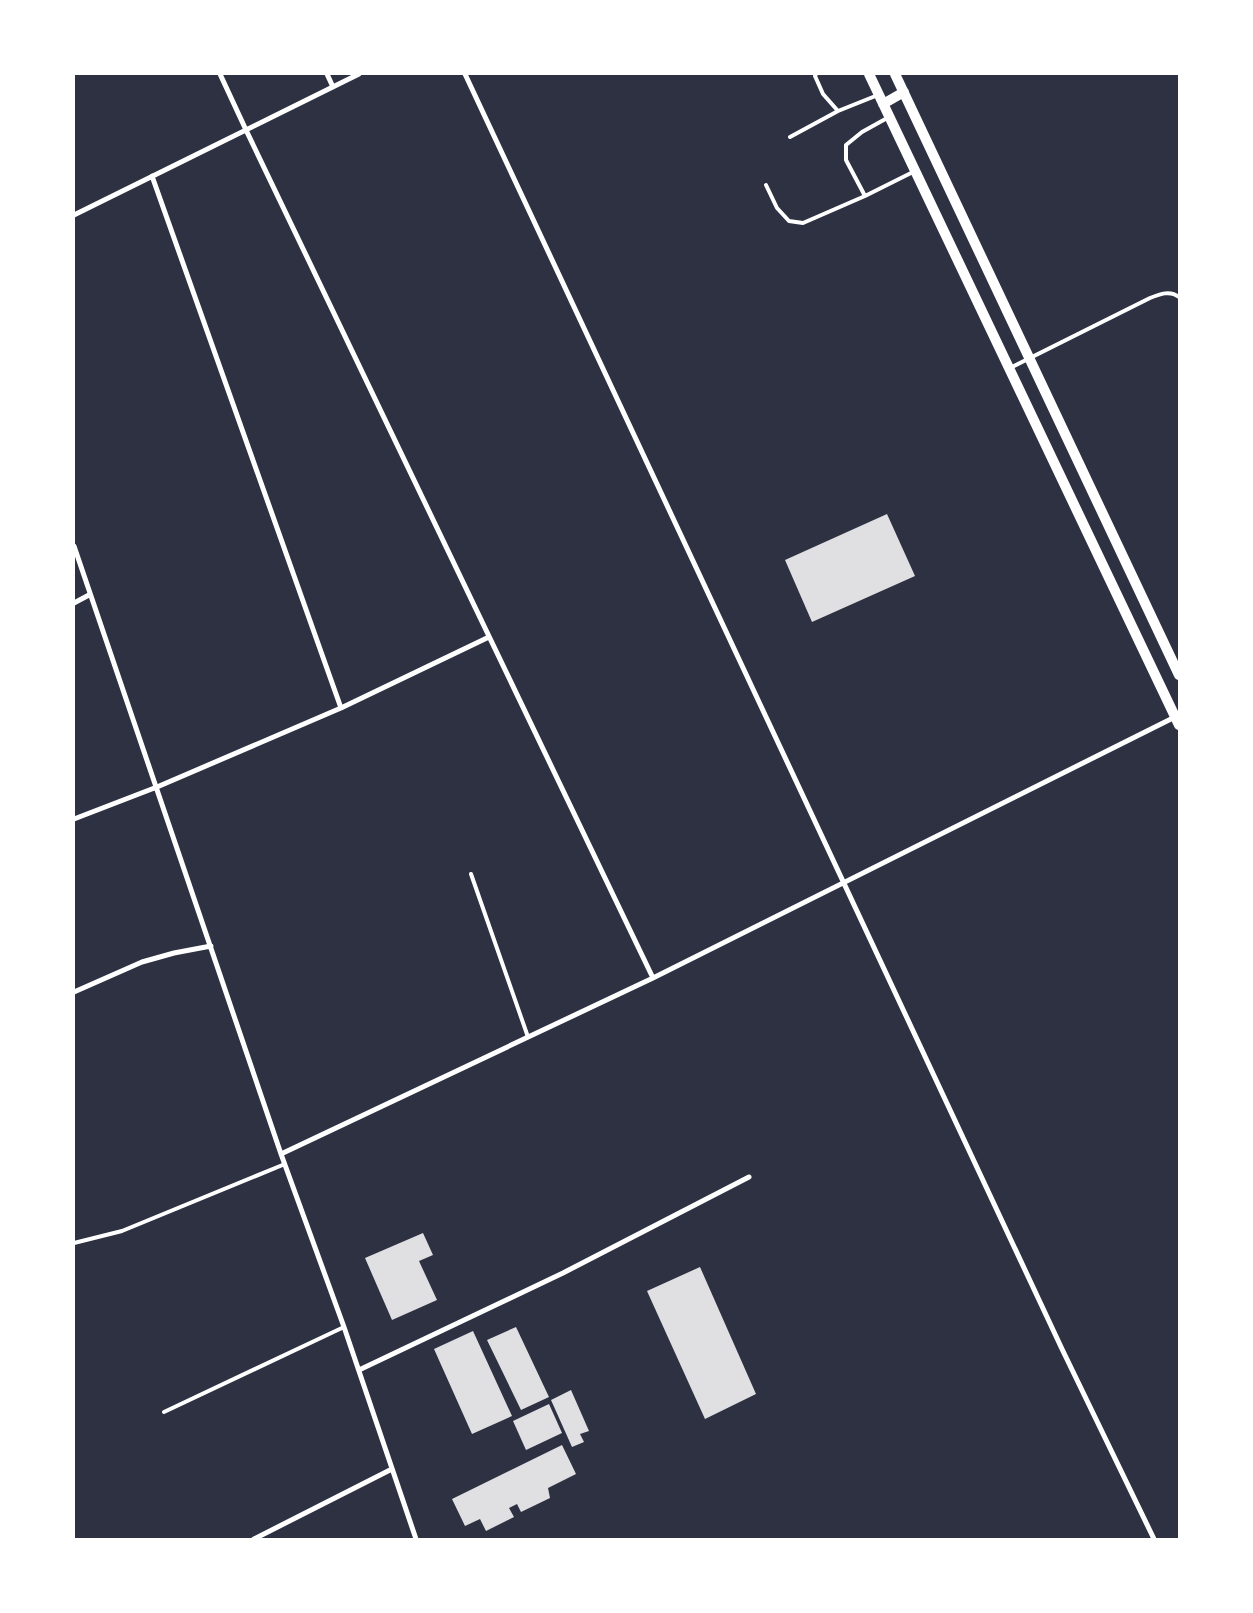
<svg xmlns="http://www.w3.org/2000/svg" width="1253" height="1613" font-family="'Nunito Sans',sans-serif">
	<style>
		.building { fill: #e0e0e3 }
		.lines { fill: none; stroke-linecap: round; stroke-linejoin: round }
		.service { stroke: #fff; stroke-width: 4 }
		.minor { stroke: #fff; stroke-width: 5 }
		.secondary { stroke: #fff; stroke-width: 10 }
	</style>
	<rect width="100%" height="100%" fill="#2d3142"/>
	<!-- building -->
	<path class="building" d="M887,514L915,576L812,622L785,560Z
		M423,1233L433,1255L419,1261L437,1300L392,1320L365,1258Z
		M700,1267L756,1394L705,1419L647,1291Z
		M516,1327L549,1397L521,1410L487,1340Z
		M473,1331L512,1416L472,1434L434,1349Z
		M571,1390L589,1431L580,1434L584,1442L572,1447L551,1400Z
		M549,1404L562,1433L526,1450L513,1421Z
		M562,1445L576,1474L548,1488L550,1498L521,1512L517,1504L509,1508L514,1517L486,1531L480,1519L465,1526L452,1499Z"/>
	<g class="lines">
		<!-- service -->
		<path class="service" d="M816,74L815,76L823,94L838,111L878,95
			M790,137L838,111
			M766,185L777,208L789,221L803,223L865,196L915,171
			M865,196L846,160V145L862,132L889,117
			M1010,368L1150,298C1160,294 1170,290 1179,297
			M471,874L528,1037
			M74,1243L122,1231L285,1164
			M164,1412L344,1327"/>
		<!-- minor -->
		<path class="minor" d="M220,74L246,130L653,978
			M327,74L333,87
			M465,74L1062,1349L1154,1539
			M152,176L341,708
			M74,215L359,74
			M74,546L281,1154L344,1327L416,1539
			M74,603L89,595
			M74,819L157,787L341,708L489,637
			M74,992L142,962L174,953L211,946
			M281,1154L653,978L1177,716
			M359,1370L563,1273L749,1177
			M254,1539L392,1469"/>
		<!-- secondary -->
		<path class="secondary" d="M869,74L1179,725
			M895,74L1179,675
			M883,104L904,92"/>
	</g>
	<!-- border -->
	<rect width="1253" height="1613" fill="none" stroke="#ffffff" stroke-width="150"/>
</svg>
